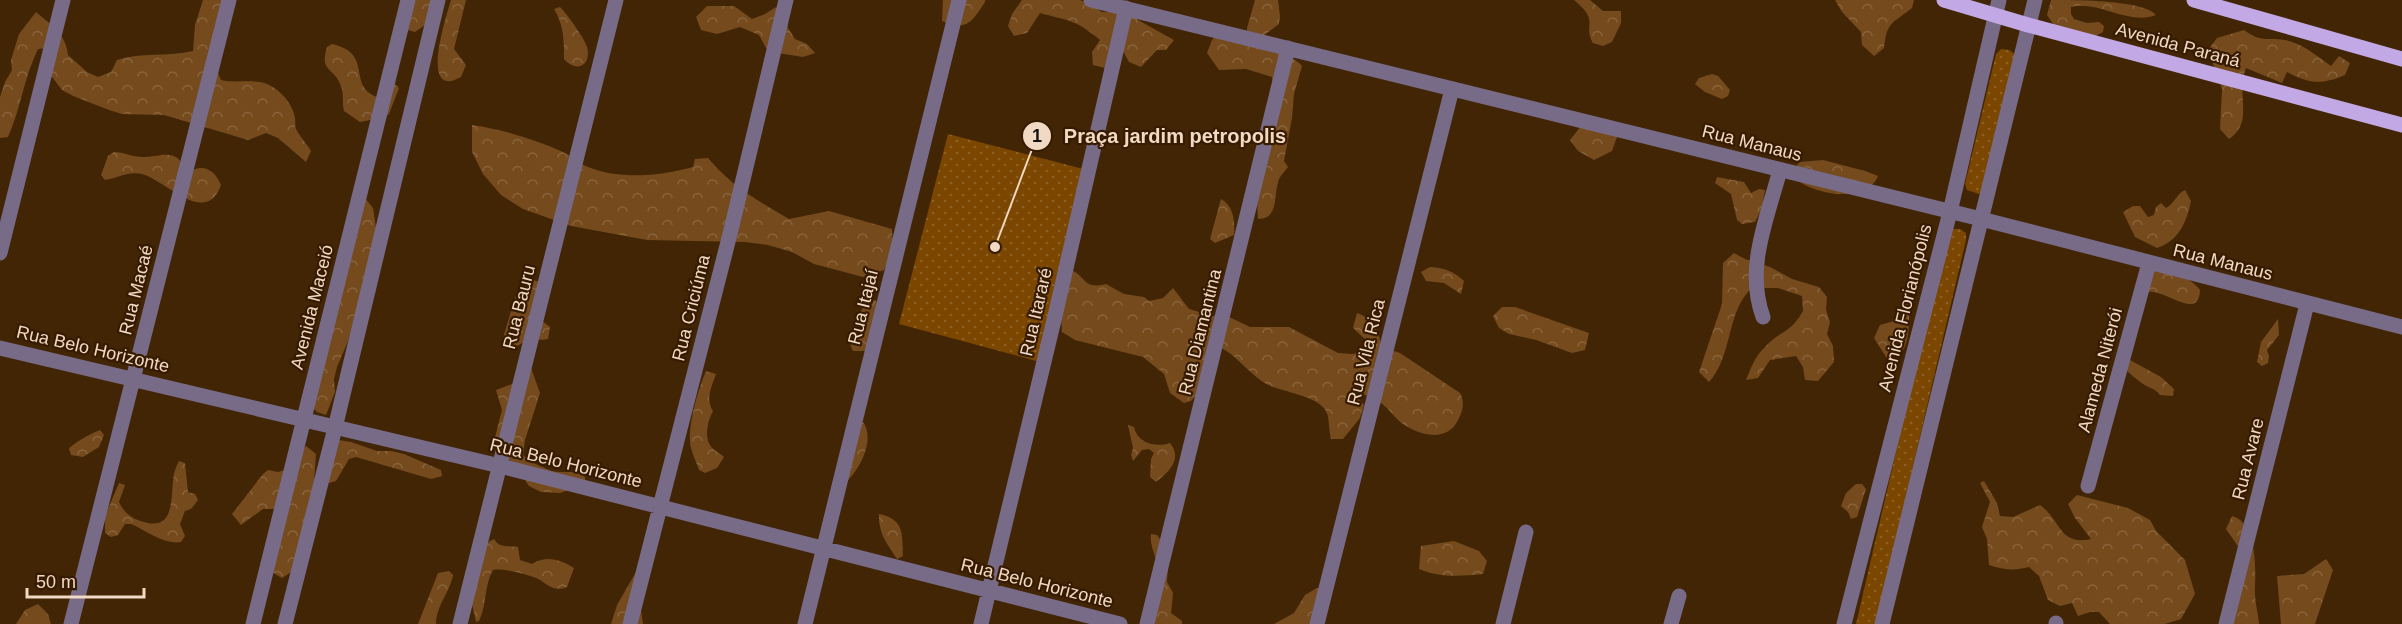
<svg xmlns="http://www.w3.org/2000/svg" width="2402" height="624" font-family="Arial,sans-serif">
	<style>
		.grass { fill: url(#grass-dots) }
		.forest { fill: url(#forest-crowns) }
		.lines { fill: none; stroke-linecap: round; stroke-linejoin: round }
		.minor { stroke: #776b88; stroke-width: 15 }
		.major { stroke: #c2a8e4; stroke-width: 15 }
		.labels { text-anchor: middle; stroke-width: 4.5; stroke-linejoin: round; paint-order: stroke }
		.street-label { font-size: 18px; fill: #f1d9c4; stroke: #371b00 }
		.leader { fill: none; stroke: #f1d9c4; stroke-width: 2 }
		.callout-dot { fill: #f1d9c4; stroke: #371b00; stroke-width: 2 }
		.mark-label { font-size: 18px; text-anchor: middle; font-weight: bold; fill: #111 }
		.callout-label { font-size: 20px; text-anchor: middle; font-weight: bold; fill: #f1d9c4; stroke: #371b00; stroke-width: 4.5; stroke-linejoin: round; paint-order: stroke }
	</style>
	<defs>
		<pattern id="grass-dots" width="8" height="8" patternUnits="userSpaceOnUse" patternTransform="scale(1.5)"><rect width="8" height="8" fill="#7a4600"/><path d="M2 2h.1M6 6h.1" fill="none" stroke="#8d6024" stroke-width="1.8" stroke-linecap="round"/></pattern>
		<pattern id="forest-crowns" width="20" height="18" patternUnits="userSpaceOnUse" patternTransform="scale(1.5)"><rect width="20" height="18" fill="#754a1d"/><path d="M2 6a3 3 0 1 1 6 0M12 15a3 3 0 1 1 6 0" fill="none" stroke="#89643c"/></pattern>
	</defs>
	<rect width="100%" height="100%" fill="#412505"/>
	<!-- grass -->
	<path class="grass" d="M2001,49L2009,50L2015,54L1985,190L1979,194L1967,190L1965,184L1996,54Z
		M948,134L1091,171L1040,362L899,324Z
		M1952,229H1960L1966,233V240L1876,624H1856L1947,233Z"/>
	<!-- forest -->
	<path class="forest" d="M203,0H230L216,68L221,80C234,83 247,80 260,82C275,84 293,102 295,118C296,123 294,127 297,131C301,138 307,144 311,151L306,162L278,138L266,133L248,140L164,115L122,114L109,110L73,96L62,90L46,69L50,48L38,49C24,77 21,108 8,137L0,138V97L5,82L12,70L11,60L19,34L36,12C51,25 66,34 68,55L87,72L98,77L111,72L117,60C142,52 168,57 193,51L195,25Z
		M409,0H433L425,25L415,32L408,30Z
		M451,0H466L454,49L466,65L461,77C418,101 447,14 451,0Z
		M943,0H985V2C972,22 966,32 942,21Z
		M1022,0H1080L1092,5L1102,12L1128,11L1138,20L1174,40L1166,50H1157L1141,67L1129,62L1123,51L1105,68L1093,65L1092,52L1100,40C1075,19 1069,21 1040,13L1027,33L1014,36L1008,26L1012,14Z
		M1255,0H1278L1280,16L1279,24L1263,36L1247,31V28Z
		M1574,0H1590L1603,11H1621V23L1612,42L1603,46L1593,43C1582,24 1601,22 1574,0Z
		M1835,0H1914L1912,8C1892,24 1887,21 1884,48L1874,56L1862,45L1861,32L1842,12Z
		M2051,0C2076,0 2144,0 2156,15C2129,26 2098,0 2071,7V14L2074,19L2087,23L2099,22L2104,26L2103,32L2092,38L2055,27L2047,15Z
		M707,6H734L752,19L765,14L776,7L786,16L788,28L795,39L807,44L815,53L803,57L778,53L766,48L759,35L740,27L717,34L701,30L696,17Z
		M560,7C567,14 585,39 587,47C592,66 576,73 564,59C564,41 564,25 554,9Z
		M2244,30C2262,43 2265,37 2285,40C2302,43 2317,56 2331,66L2339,56L2350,63L2345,75C2322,85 2309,84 2287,72L2282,83L2246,68C2235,96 2255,121 2229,139L2220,129L2222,89L2208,50L2217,38Z
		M1217,34C1237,40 1290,50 1302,66L1294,94L1292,118L1284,161L1288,167C1285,171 1281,175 1279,179C1273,194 1280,219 1258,219L1257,198L1273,84L1272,77L1246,69L1219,70L1207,53L1212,40Z
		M332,44C376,54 344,87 380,98L394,83L399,88L389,114L385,117L360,122L344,111C342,103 344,94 341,86C334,66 319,73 327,47Z
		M1712,74L1718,76L1730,90L1728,96L1722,99L1705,92L1695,84L1699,78Z
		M472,125C504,130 535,139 565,153C573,157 580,164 588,167C620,180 661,176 693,167L695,159L708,158C735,189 754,198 789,219L829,211L892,229L893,250L884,270L863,277L814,264L792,252L768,245L745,242L647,240L571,226L523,209L501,195L483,174L472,152Z
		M1582,125L1616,133L1617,137L1612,151L1594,160L1578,151L1570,140Z
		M114,152C124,152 132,157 142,157C165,157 173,146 189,172C203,163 215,170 221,185C206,228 164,179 142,174C128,171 118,178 105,180L101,175L108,156Z
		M1823,160L1865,171L1878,176C1867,204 1814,195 1796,179L1795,167L1800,162Z
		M1717,177L1744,182L1751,193L1759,189L1765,190L1762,208L1755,222L1742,224L1737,220L1731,194L1715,183Z
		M2185,190L2191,201C2187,221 2179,241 2157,248L2135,237L2123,212L2133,206H2140L2148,217L2154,215L2156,207L2161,203L2166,208C2175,203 2176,194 2185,190Z
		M365,198L373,208L377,234L348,341L337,367L334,379L335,392L326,415L317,412L310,405Z
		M1221,199C1234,206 1235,222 1234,235L1215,243L1210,239Z
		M1734,253L1745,259L1770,267L1792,279L1819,287L1827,297L1826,310L1830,322L1827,334L1833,346L1834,362L1818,381L1805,380L1803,367L1796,356L1770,360L1758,378L1746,380C1751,368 1755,356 1765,347C1781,330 1790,334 1803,311L1802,296L1778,288H1752C1726,311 1733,356 1709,382L1699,372L1722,304L1723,263Z
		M1430,267C1445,268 1453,271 1464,281L1461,294L1444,283L1426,281L1421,272Z
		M1071,270C1086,276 1083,290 1106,284L1124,294L1144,297L1149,301L1163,298L1173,288L1189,309L1213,316H1227L1250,327H1289L1338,353L1352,354L1366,352L1369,348L1367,341L1353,328L1357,313C1375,319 1382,336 1381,354L1394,351L1400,353L1460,393C1465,402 1463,411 1458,420C1446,445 1414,434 1398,420C1392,414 1388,408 1381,403C1375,398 1368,396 1360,393L1356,396L1364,405L1360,418L1343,439H1331C1329,431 1329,423 1328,416C1323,394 1279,393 1263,382C1248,372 1237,356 1220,347L1196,395L1191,401L1184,403L1170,393L1164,374L1143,357L1075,340L1062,332L1061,317Z
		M2151,270C2168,272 2189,275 2200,290C2199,322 2166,289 2148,292Z
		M533,280L540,282L542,321L550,327L548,339C541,341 534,338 527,341C517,344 515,352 504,345L503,338L515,298L526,281Z
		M1909,294C1908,314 1915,356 1888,360L1874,338L1880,325L1894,321L1903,300Z
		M876,300L877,307L868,351H853C844,336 859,316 866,302Z
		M1502,307H1515L1589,333L1585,350L1572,353L1536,340L1509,334L1499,328L1493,316Z
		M2278,319L2279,335L2267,350L2269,356L2268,363L2262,366L2257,362L2261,342Z
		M2130,360L2161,377L2174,389L2173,396L2160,395C2155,388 2149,388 2143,384C2136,379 2129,373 2123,367Z
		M530,365L540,393L525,440L523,455C531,463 542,467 552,471C564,474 575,469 585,477V484L560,493L541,492L529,486L513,462L500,456L493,445L502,410L496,390L517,382Z
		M706,371L716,374C712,386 705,399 713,411C708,420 703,438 712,448C715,451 720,453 724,457L717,468L705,473L699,470C696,461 691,452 690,442C689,421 698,390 706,371Z
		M863,422C876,440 859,472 844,484L856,426Z
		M1128,425L1134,427C1137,443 1156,448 1170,443C1183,459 1169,472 1156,482L1150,477L1151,459L1154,453L1149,449L1142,450L1133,461L1131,455L1133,448Z
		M100,430L104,435L99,447L83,457L71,455L69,449C73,443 92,433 100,430Z
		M338,440L351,442L377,451H391L404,454L441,470L442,476L431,479L356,457L349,459L336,481L329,483L324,479Z
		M306,446L316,454L314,481L293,571L282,578L270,571L276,509H263L241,525L232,514L263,474L268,470L278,472L291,468L297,456Z
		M179,461L185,463L188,492L195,494L198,500L191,509L185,511L180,524L185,536L181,542C163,545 146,530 131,524H125L118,535L111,537L105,533V516L119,483L125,485L119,502C124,513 132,519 144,522C177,532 170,493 174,474C175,469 177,465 179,461Z
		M1984,481L1997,503L2000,516L2013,517L2040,505C2061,520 2059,546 2091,539L2075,518L2068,504L2077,495L2128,508L2150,520L2156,531L2185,560L2195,594L2181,619L2165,624H2110L2099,612H2090L2078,616L2072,603L2060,606L2048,600L2039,576L2029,567C2014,571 2004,570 1989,565L1987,539L1982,527L1990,502L1980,483Z
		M1856,484H1862L1866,489L1857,517L1851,519L1848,512L1841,506L1846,493Z
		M879,514C905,519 902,535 903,556L897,559C887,544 878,533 879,514Z
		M2232,516C2256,522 2256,566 2255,586C2254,599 2258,612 2259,624H2230L2242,552L2226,529Z
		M1151,534L1157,535L1169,551L1167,582L1173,593L1171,613L1182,621V624H1156L1146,619C1149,602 1155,584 1156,567C1157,555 1149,545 1151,534Z
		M494,539C500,549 508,545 518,547L520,560L532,564C546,555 560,559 574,568L567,587C553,593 547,583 536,578C526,574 503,568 493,570C484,585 487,605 479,621L476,622L472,604L483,545Z
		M1454,541L1479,551L1487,561L1483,574C1461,576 1440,578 1419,569L1421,546Z
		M2326,559L2333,570L2315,624H2281L2277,576L2304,574Z
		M449,571L453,575C450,592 436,606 436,624H418L438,573Z
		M636,572L643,624H611L617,605Z
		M1317,588L1321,590L1316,624H1274L1294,613L1305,595Z
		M38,604L48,614L51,624H16L25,610Z"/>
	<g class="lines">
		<!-- minor -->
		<path class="minor" d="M1091,0L1981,219L2402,327
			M0,253L63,0
			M1763,317C1745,268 1767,219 1780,170
			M0,348L500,466L1120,624
			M2088,486L2149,263
			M71,624L229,0
			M253,624L408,0
			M285,624L335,428L438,0
			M460,624L616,0
			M630,624L730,234L786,0
			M805,624L959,0
			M981,624L1055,316L1126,8
			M1147,624L1288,48
			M1317,624L1452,89
			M1503,624L1526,532
			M1671,624L1679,596
			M1844,624L1950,212L1999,0
			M1882,624L2035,0
			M2056,624V623
			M2226,624L2307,304"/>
		<!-- major -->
		<path class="major" d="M1944,0L2028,25L2402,125
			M2194,0L2402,59"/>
	</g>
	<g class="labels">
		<!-- street labels -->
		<g class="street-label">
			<text transform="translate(2178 45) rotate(15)" y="6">Avenida Paraná</text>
			<text transform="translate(1752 143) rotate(14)" y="6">Rua Manaus</text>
			<text transform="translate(2223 262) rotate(14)" y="6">Rua Manaus</text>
			<text transform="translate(136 290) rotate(-76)" y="6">Rua Macaé</text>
			<text transform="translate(312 307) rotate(-76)" y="6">Avenida Maceió</text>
			<text transform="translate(519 307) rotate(-76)" y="6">Rua Bauru</text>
			<text transform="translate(863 307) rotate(-76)" y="6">Rua Itajaí</text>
			<text transform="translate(691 308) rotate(-76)" y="6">Rua Criciúma</text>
			<text transform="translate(1905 308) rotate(-76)" y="6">Avenida Florianópolis</text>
			<text transform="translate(1036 312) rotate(-77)" y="6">Rua Itararé</text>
			<text transform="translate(1200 332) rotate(-76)" y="6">Rua Diamantina</text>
			<text transform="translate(93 349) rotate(13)" y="6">Rua Belo Horizonte</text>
			<text transform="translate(1366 352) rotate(-76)" y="6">Rua Vila Rica</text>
			<text transform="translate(2100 370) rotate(-75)" y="6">Alameda Niterói</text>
			<text transform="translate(2248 459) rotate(-76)" y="6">Rua Avare</text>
			<text transform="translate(566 463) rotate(14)" y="6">Rua Belo Horizonte</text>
			<text transform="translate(1037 583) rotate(14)" y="6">Rua Belo Horizonte</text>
		</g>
	</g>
	<!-- callouts -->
	<path class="leader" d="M995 247L1037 136"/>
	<g class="callout-dot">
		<circle cx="995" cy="247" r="6"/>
		<circle cx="1037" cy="136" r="15"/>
	</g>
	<g class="mark-label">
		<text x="1037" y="142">1</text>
	</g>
	<g class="callout-label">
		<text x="1175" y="143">Praça jardim petropolis</text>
	</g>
	<!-- scale -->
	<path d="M27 588v9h117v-9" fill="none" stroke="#f1d9c4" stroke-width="3"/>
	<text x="36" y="588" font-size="18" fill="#f1d9c4" stroke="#371b00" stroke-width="4.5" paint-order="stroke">50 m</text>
</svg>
